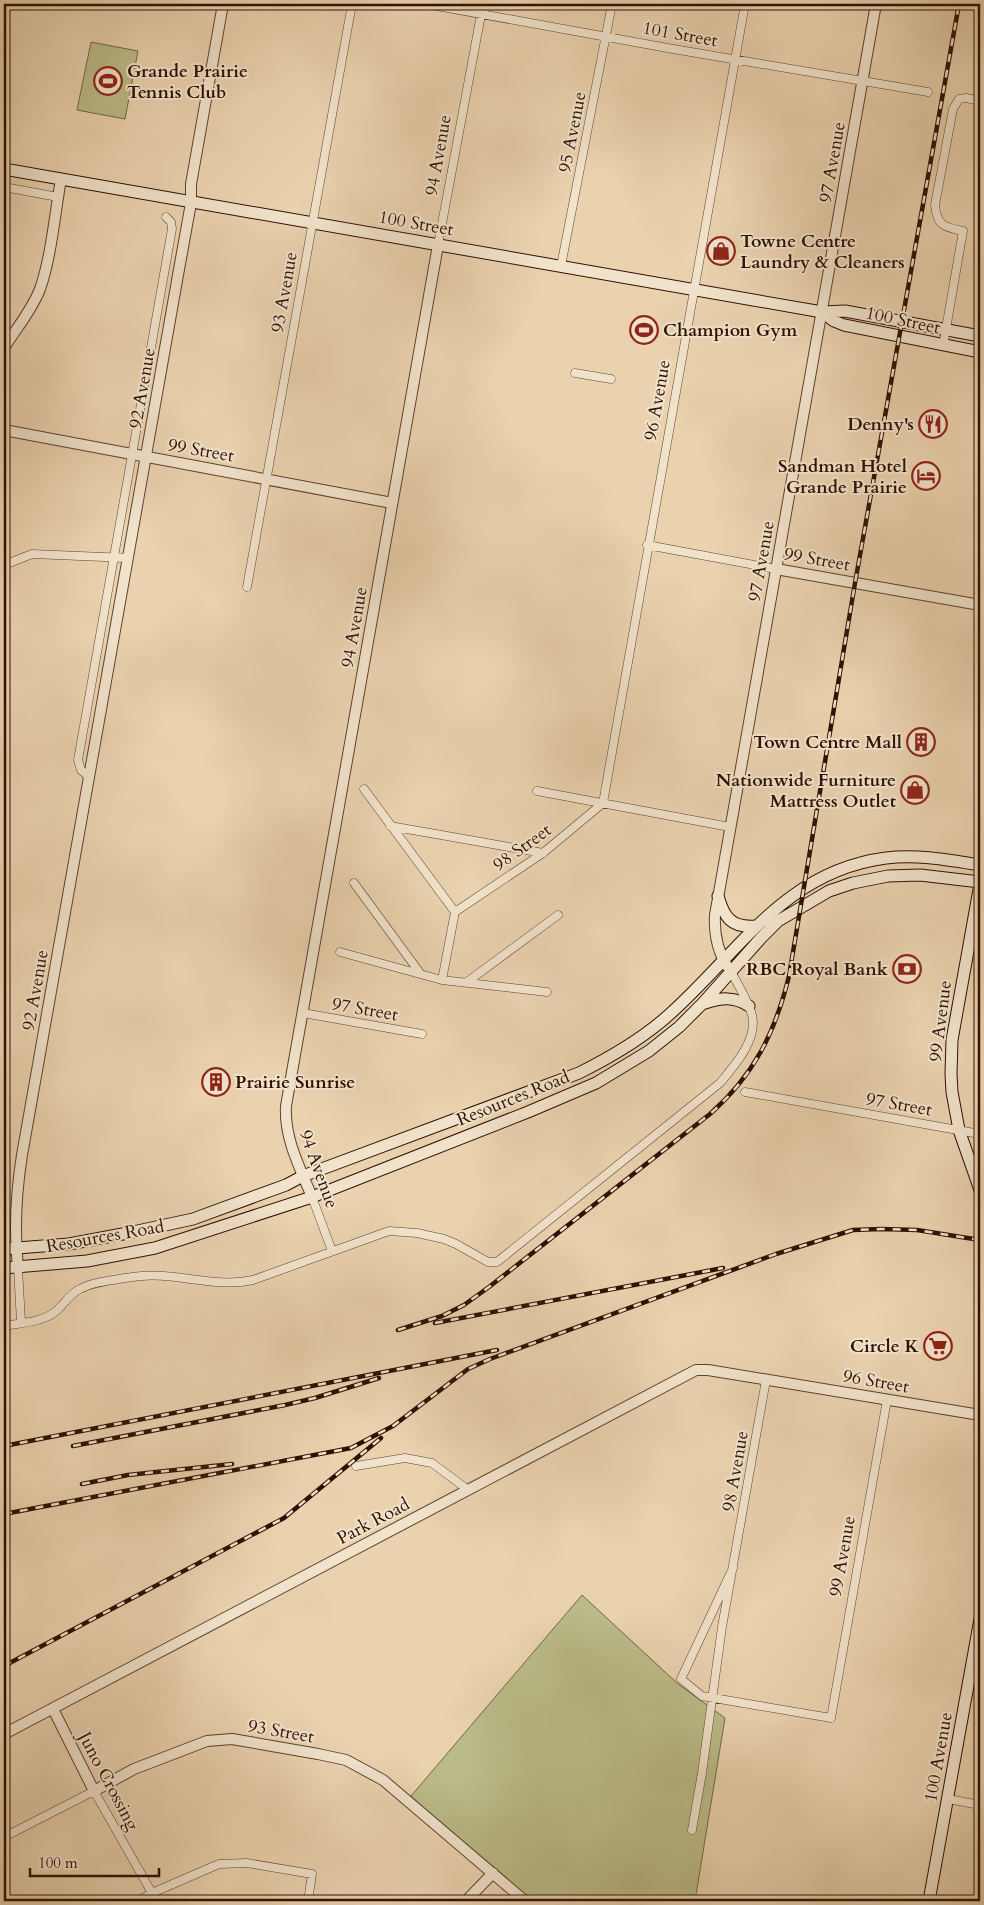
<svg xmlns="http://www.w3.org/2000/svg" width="984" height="1905" font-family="Cardo,serif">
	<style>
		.green { fill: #babb88; stroke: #746645 }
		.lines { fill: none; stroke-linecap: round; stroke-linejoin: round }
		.minor-casing { stroke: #5d402d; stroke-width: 9 }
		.tertiary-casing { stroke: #5d402d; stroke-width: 12 }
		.secondary-casing { stroke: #2e1002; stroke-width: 13 }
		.minor { stroke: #f1e2cb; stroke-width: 8 }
		.tertiary { stroke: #f1e2cb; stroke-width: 10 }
		.secondary { stroke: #f1e2cb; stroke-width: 11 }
		.rail-casing { stroke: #2e1002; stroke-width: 4.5 }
		.rail { stroke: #f1e2cb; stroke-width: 2.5; stroke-dasharray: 8; stroke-linecap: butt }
		.labels { text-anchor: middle; stroke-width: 4; stroke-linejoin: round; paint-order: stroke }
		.street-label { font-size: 18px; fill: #2e1002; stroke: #f1e2cb }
		.poi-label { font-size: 18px; font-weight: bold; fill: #2e1002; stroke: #f1e2cb; text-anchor: end }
	</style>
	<rect width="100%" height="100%" fill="#ead2af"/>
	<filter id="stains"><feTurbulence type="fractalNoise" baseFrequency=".004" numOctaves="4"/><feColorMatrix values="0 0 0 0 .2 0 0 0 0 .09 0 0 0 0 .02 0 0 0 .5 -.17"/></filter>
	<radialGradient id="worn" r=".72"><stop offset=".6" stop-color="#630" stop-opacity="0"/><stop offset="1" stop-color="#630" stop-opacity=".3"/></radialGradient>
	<!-- green -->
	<path class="green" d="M91,42L138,51L125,119L77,110Z
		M582,1595L678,1684L725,1718L695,1901H523L411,1796Z"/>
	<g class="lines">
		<defs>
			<path id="minor" d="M426,4L673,49L928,92
				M4,187L58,197
				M438,245L483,4
				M561,266L612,4
				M943,346L963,231C944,227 937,226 935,205L953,109L959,99L966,98L980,101
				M575,373L611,379
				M647,545L776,569
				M4,565L32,554L128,558
				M247,587L352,4
				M89,777L81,770L78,760L172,229L171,222L166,217
				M364,789L455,912L442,980
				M537,791L730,827
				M603,803L745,4
				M390,826L543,853
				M354,883L420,973
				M455,912L543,853L603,803
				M340,952L442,980L547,992
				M467,982L558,915
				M303,1013L422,1034
				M745,1092L980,1134
				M312,1197L332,1251
				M18,1268L21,1322
				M4,1326C20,1323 42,1322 55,1312C64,1305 69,1294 80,1289C95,1281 115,1280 132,1277C172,1270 213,1289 253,1280L389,1231L417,1233L444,1239L456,1244L488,1262H497L720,1083C734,1066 758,1040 752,1015C748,1000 738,986 732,973
				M356,1466L405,1458L432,1463L467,1489
				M733,1568L681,1679L702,1696L831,1718L887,1400
				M948,1799L980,1805
				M692,1830L702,1773L722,1627L766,1380
				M4,1837L94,1791L152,1893
				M138,1901L152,1893L219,1864L247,1863L312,1874L308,1901"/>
			<path id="tertiary" d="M4,348C16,329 32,310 40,289C51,258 55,213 61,179
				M4,430L392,503
				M776,569L980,605
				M727,966C717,950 714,933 715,915L876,4
				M312,1197C300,1168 284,1138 286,1106L438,245
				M18,1268C14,1230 16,1193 22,1155L178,275L191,203V184L223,4
				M53,1709L94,1791L134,1769L207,1741L232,1739L318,1754L346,1760L383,1780L525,1901
				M4,1734L696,1370H708L980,1415
				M466,1901L493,1873"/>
			<path id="secondary" d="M4,169L822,312L845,311L980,336
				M822,312L834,321L844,325L980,352
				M980,884L952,1040L951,1074L952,1092L959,1130L980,1190
				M718,896C724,917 731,928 755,926
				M705,1003C721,998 733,996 749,1006
				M4,1249L69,1244L133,1232L193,1219L286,1185L303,1176L579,1073C613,1056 644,1038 671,1013C740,951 785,871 886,858C917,854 949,860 980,865
				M4,1268L87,1261L155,1248L312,1197L528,1112L596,1083L649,1051L679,1027L703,1003L761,938L778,921L829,891L853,883L888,876L920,875L980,882
				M929,1901L980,1619"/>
		</defs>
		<!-- minor casing -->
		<use href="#minor" class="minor-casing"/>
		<!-- tertiary casing -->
		<use href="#tertiary" class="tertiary-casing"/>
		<!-- secondary casing -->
		<use href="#secondary" class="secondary-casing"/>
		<!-- minor -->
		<use href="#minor" class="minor"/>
		<!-- tertiary -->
		<use href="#tertiary" class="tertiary"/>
		<!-- secondary -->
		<use href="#secondary" class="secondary"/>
		<defs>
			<path id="rail" d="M435,1323L723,1268
				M398,1330L442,1316L464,1305L489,1287L710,1114C754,1075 775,1033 789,976L855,583L959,4
				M4,1446L497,1350
				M73,1446L285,1405L315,1398L379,1378
				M82,1484L128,1475L232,1464
				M4,1514L351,1448L393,1426L468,1369L490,1359L776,1254L853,1230L881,1229L917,1230L980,1240
				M4,1666L284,1518L381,1438"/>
		</defs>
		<!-- rail casing -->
		<use href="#rail" class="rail-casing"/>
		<!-- rail -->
		<use href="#rail" class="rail"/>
	</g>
	<!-- icons -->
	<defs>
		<symbol id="stadium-ring" viewBox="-11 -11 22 22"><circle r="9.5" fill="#f1e2cb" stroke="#8f2418" stroke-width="1.5"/><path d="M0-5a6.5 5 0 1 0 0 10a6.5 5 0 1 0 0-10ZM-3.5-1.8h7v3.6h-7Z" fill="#8f2418"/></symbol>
		<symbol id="shop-ring" viewBox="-11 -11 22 22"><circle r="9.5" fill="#f1e2cb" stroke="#8f2418" stroke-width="1.5"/><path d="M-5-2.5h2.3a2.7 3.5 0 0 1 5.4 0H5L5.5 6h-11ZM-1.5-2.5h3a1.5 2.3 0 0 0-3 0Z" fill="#8f2418"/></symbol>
		<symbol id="restaurant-ring" viewBox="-11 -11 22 22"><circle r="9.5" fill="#f1e2cb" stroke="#8f2418" stroke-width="1.5"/><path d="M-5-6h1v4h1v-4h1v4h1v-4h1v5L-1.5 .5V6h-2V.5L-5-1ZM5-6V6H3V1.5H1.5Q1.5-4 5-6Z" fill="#8f2418"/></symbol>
		<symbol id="hotel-ring" viewBox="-11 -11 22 22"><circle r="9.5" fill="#f1e2cb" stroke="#8f2418" stroke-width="1.5"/><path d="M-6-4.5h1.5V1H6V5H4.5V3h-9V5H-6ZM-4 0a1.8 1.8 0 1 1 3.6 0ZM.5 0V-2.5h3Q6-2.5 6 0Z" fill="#8f2418"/></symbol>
		<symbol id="building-ring" viewBox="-11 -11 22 22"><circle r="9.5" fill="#f1e2cb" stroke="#8f2418" stroke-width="1.5"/><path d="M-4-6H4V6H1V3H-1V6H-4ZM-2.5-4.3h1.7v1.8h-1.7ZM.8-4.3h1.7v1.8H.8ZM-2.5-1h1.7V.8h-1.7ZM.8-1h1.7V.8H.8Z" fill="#8f2418"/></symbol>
		<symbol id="bank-ring" viewBox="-11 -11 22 22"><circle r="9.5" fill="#f1e2cb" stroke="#8f2418" stroke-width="1.5"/><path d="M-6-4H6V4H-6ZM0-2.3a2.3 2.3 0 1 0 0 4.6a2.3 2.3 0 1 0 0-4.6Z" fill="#8f2418"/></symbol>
		<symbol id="supermarket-ring" viewBox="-11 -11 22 22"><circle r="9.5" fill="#f1e2cb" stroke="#8f2418" stroke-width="1.5"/><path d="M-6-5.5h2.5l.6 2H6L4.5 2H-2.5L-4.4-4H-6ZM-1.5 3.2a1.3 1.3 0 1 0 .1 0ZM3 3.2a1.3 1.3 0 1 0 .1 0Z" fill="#8f2418"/></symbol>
	</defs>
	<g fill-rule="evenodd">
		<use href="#stadium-ring" x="92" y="65" width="32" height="32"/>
		<use href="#shop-ring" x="705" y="235" width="32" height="32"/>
		<use href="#stadium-ring" x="628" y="314" width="32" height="32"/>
		<use href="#restaurant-ring" x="917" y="408" width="32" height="32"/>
		<use href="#hotel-ring" x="910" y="460" width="32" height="32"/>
		<use href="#building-ring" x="905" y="726" width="32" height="32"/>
		<use href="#shop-ring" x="899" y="774" width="32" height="32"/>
		<use href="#bank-ring" x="891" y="953" width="32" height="32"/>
		<use href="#building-ring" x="200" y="1066" width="32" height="32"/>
		<use href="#supermarket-ring" x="922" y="1330" width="32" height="32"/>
	</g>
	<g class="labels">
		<!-- street labels -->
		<g class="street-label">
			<text transform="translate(680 34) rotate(10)" y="6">101 Street</text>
			<text transform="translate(572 132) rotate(-79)" y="6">95 Avenue</text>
			<text transform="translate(438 155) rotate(-80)" y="6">94 Avenue</text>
			<text transform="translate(832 162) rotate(-80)" y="6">97 Avenue</text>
			<text transform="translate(416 223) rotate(10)" y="6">100 Street</text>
			<text transform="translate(284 292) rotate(-80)" y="6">93 Avenue</text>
			<text transform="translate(903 320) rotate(12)" y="6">100 Street</text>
			<text transform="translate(142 388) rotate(-80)" y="6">92 Avenue</text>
			<text transform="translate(657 400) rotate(-80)" y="6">96 Avenue</text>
			<text transform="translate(201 450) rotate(10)" y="6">99 Street</text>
			<text transform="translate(817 559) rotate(10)" y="6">99 Street</text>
			<text transform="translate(761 561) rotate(-80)" y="6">97 Avenue</text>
			<text transform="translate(354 627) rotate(-80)" y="6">94 Avenue</text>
			<text transform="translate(522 847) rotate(-36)" y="6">98 Street</text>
			<text transform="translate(35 990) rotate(-80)" y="6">92 Avenue</text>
			<text transform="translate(365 1009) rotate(10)" y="6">97 Street</text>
			<text transform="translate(940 1021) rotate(-83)" y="6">99 Avenue</text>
			<text transform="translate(513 1098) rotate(-22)" y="6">Resources Road</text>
			<text transform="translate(899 1104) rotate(10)" y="6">97 Street</text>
			<text transform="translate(319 1169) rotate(70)" y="6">94 Avenue</text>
			<text transform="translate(105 1236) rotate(-10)" y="6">Resources Road</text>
			<text transform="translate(876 1381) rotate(10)" y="6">96 Street</text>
			<text transform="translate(735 1471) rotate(-80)" y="6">98 Avenue</text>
			<text transform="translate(373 1521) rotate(-28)" y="6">Park Road</text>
			<text transform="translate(842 1556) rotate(-80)" y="6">99 Avenue</text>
			<text transform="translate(281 1731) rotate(10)" y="6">93 Street</text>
			<text transform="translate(938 1757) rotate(-80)" y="6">100 Avenue</text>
			<text transform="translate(109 1781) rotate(62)" y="6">Juno Crossing</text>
		</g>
		<!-- poi labels -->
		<g class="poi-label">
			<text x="127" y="77" text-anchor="start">Grande Prairie<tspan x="127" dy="21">Tennis Club</tspan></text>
			<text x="740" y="247" text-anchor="start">Towne Centre<tspan x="740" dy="21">Laundry &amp; Cleaners</tspan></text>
			<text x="663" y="336" text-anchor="start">Champion Gym</text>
			<text x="914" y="430">Denny's</text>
			<text x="907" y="472">Sandman Hotel<tspan x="907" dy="21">Grande Prairie</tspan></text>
			<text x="902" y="748">Town Centre Mall</text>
			<text x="896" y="786">Nationwide Furniture<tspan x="896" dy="21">Mattress Outlet</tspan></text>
			<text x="888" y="975">RBC Royal Bank</text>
			<text x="235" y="1088" text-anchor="start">Prairie Sunrise</text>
			<text x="919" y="1352">Circle K</text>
		</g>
	</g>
	<!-- margin -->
	<rect width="984" height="1905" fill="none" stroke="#ead2af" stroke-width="20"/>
	<rect x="5" y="5" width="974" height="1895" fill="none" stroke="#2e1002" stroke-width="2.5"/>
	<rect x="10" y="10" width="964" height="1885" fill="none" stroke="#2e1002"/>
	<!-- scale -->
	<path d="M30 1868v8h129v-8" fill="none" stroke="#2e1002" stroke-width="2.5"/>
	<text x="38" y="1868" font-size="15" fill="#2e1002" stroke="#f1e2cb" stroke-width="4" paint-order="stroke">100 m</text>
	<rect width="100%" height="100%" filter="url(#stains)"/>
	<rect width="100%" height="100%" fill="url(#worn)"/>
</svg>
